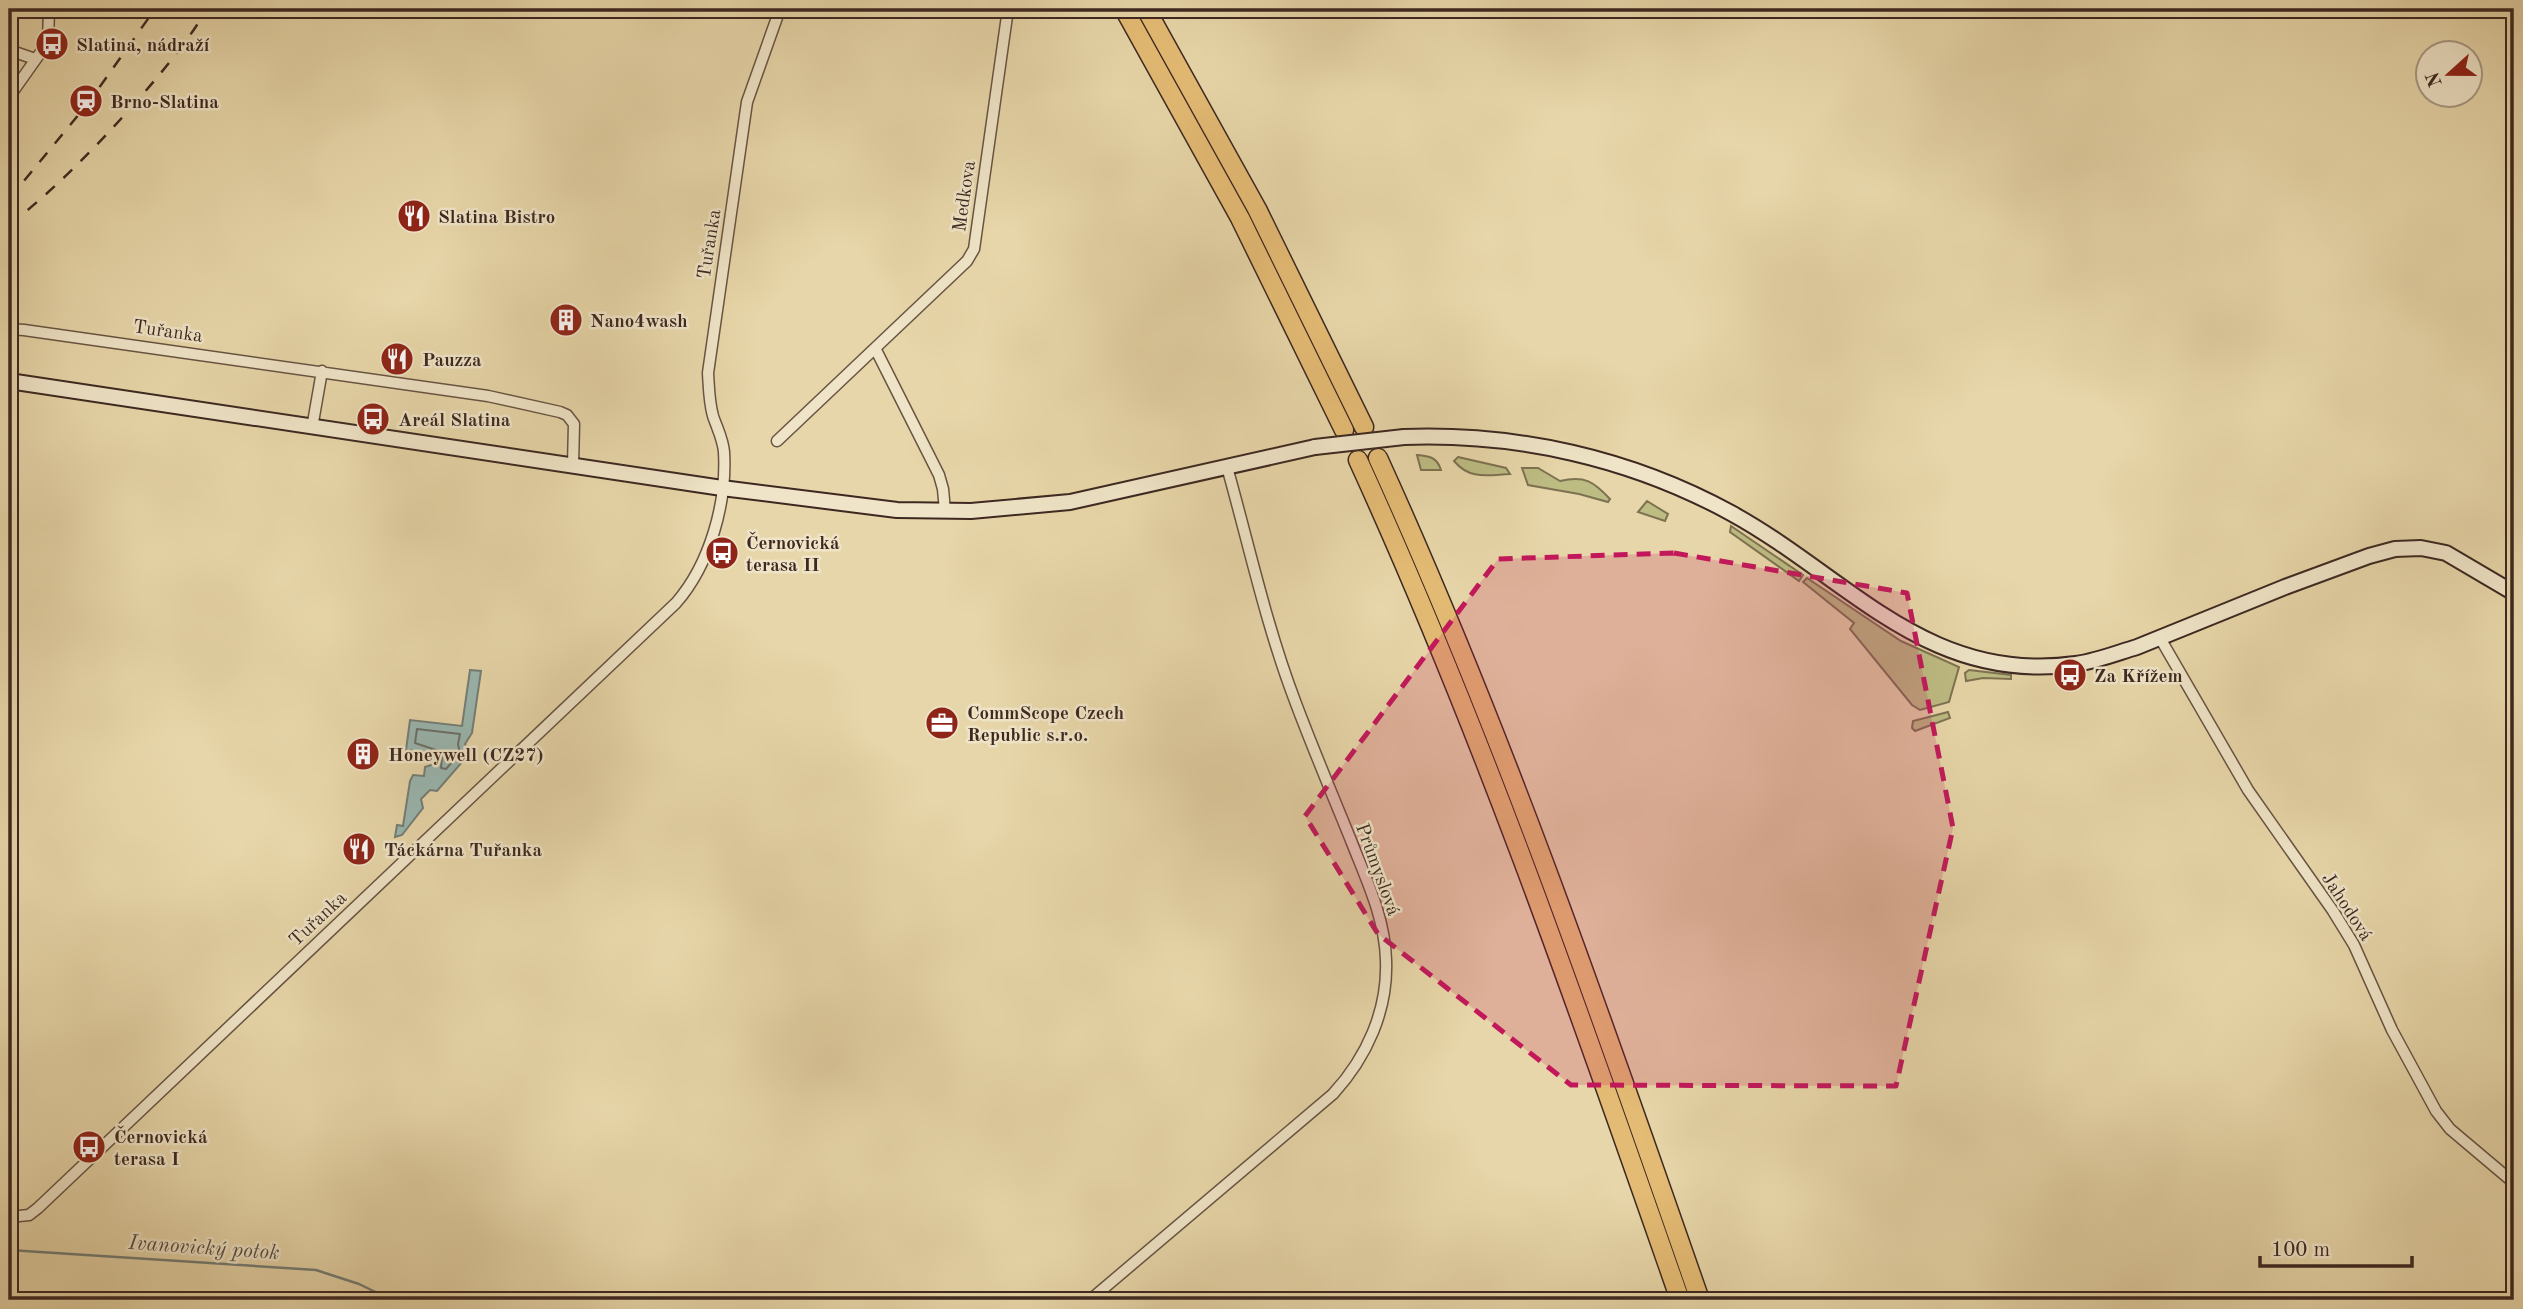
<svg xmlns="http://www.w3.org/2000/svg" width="2523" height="1309" font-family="'Old Standard TT',serif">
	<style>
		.green { fill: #bdbc83; stroke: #7d7252; stroke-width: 2 }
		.water { fill: #99b7b1; stroke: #747e77; stroke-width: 2 }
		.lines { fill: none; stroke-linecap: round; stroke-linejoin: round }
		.shore { stroke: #6b7069; stroke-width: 2 }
		.stream { stroke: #747e77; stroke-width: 2.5 }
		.street-casing { stroke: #685443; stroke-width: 13 }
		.secondary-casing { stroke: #3d2821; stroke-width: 18 }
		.highway-casing { stroke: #3d2821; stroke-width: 21 }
		.street { stroke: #efe4c7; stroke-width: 10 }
		.secondary { stroke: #efe4c7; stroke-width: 14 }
		.highway { stroke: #e4bb74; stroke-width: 18 }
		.rail { stroke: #3d2821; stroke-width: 2.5; stroke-dasharray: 12 12; stroke-linecap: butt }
		.secondary-bridge-casing { stroke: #3d2821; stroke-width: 18; stroke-linecap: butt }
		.secondary-bridge { stroke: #efe4c7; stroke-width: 14 }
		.marked { fill: #c2185b; fill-opacity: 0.2; stroke: #c2185b; stroke-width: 5; stroke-dasharray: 14 9; stroke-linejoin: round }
		.labels { text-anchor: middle; stroke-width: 5; stroke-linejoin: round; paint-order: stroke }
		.poi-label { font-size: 19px; font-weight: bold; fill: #3d2821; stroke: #efe4c7; text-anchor: start }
		.street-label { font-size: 19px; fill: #3d2821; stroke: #efe4c7 }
		.water-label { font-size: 21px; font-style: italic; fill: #544c45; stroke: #efe4c7 }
	</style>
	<rect width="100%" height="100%" fill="#e7d6a9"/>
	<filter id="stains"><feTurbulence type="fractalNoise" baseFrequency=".00286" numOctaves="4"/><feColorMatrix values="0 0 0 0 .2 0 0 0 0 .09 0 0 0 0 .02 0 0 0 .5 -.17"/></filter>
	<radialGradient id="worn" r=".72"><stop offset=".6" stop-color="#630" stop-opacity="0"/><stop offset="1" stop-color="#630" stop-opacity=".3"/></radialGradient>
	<!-- green -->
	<path class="green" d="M1417,455C1429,456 1437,457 1441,470H1421Z
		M1458,457L1506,468L1510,474C1487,475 1470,480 1454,461Z
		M1522,468H1538L1560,481C1585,475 1594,482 1610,499L1608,502L1579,494L1528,485Z
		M1647,501L1668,514L1665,521L1638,512Z
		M1731,526L1803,575L1799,581L1730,532Z
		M1807,578L1901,641L1959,667L1949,702L1920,710L1912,705L1850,629L1854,623L1803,582Z
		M1969,670L2011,675V679L1983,678L1966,681L1965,673Z
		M1948,712L1950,718L1915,731L1912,728L1913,721Z"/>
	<!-- water -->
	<path class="water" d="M470,670L481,671L472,733L465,744L469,754L437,791L430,790L421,799L423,808L402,835L395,837L397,825L403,826L410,781L413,775L424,776L425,767L434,764L435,757L425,752L406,750L410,720L462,726Z"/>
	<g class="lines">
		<!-- shore -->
		<path class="shore" d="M417,729L460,734L458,744L460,753L446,769L441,768L442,757L439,751L415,743Z"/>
		<!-- stream -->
		<path class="stream" d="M9,1250L316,1270L359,1284L392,1300"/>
		<defs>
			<path id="street" d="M9,50L35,59
				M9,97L48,42L49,9
				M9,329L24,330L488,396L560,412L567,415L574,424L573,465
				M875,348L939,475L943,489L945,511
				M312,428L322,371
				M777,441L967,261L974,249L1008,9
				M2160,638L2248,790L2333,911L2354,945L2392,1030L2436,1111L2450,1129L2514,1183
				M9,1217L29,1215L38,1208L676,603C710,564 727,503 724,452C723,439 717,428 713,416C709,402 709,388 708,373L747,102L780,9
				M1090,1300L1333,1094C1367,1057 1388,1010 1386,960C1385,919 1367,881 1352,843C1333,796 1313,749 1295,701C1266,625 1249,545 1227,467"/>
			<path id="secondary" d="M9,381L722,488L897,510L971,511L1070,502L1315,447
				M1404,437C1518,433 1630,458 1731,513C1848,577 1927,685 2076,664C2097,661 2117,653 2137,647L2285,587L2369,556L2395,549L2421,548L2446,553L2514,593"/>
			<path id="highway" d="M1124,9L1240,218L1344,430
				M1146,9L1257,209L1364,427
				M1378,458C1503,732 1601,1016 1700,1300
				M1358,460C1483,733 1581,1017 1680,1300"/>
		</defs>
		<!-- street casing -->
		<use href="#street" class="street-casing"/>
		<!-- secondary casing -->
		<use href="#secondary" class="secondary-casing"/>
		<!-- highway casing -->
		<use href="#highway" class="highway-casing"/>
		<!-- street -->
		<use href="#street" class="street"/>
		<!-- secondary -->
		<use href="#secondary" class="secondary"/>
		<!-- highway -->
		<use href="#highway" class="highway"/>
		<!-- rail -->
		<path class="rail" d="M9,199L89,102L155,9
			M9,225C53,191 91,152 129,110C157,78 185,46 207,9"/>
		<defs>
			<path id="secondary-bridge" d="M1315,447L1404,437"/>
		</defs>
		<!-- secondary-bridge casing -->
		<use href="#secondary-bridge" class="secondary-bridge-casing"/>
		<!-- secondary-bridge -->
		<use href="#secondary-bridge" class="secondary-bridge"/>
	</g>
	<!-- marked area -->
	<path class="marked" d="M1674,553L1907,593L1953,828L1896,1086L1571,1085L1378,934L1305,816L1498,559Z"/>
	<!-- icons -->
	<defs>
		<symbol id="bus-disc" viewBox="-11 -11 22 22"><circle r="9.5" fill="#8f2418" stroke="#efe4c7"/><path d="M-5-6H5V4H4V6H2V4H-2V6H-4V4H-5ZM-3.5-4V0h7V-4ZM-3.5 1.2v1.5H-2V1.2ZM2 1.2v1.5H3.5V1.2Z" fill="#fff"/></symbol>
		<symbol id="station-disc" viewBox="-11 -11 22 22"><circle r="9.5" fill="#8f2418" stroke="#efe4c7"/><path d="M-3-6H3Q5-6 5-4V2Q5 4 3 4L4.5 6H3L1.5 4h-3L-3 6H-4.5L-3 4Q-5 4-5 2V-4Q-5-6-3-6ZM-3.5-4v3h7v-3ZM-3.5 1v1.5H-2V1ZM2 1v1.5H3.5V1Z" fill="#fff"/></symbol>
		<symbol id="restaurant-disc" viewBox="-11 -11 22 22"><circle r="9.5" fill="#8f2418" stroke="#efe4c7"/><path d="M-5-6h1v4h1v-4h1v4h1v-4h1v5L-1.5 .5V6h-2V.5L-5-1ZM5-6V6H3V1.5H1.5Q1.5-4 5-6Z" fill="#fff"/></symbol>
		<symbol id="building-disc" viewBox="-11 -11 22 22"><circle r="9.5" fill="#8f2418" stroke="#efe4c7"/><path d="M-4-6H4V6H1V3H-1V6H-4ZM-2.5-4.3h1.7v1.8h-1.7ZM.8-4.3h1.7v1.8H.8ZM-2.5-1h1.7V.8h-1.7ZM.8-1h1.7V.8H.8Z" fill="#fff"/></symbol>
		<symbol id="office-disc" viewBox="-11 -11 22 22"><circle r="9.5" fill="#8f2418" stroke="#efe4c7"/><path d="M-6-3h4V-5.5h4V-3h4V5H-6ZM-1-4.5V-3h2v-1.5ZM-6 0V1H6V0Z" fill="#fff"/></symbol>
	</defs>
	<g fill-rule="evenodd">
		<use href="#bus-disc" x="33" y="25" width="38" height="38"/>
		<use href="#station-disc" x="67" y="82" width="38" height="38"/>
		<use href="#restaurant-disc" x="395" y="197" width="38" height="38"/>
		<use href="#building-disc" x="547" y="301" width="38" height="38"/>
		<use href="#restaurant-disc" x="378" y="340" width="38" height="38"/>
		<use href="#bus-disc" x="354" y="400" width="38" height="38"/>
		<use href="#bus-disc" x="703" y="534" width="38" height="38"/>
		<use href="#bus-disc" x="2051" y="656" width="38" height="38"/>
		<use href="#office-disc" x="923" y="704" width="38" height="38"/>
		<use href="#building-disc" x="344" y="735" width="38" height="38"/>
		<use href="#restaurant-disc" x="340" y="830" width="38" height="38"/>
		<use href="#bus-disc" x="70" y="1128" width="38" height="38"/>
	</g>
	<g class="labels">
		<!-- poi labels -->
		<g class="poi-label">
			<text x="76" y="51">Slatina, nádraží</text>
			<text x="110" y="108">Brno-Slatina</text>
			<text x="438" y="223">Slatina Bistro</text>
			<text x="590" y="327">Nano4wash</text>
			<text x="422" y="366">Pauzza</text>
			<text x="398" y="426">Areál Slatina</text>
			<text x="746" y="549">Černovická<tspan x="746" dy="22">terasa II</tspan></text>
			<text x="2094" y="682">Za Křížem</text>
			<text x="967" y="719">CommScope Czech<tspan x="967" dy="22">Republic s.r.o.</tspan></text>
			<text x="388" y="761">Honeywell (CZ27)</text>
			<text x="384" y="856">Táckárna Tuřanka</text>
			<text x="114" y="1143">Černovická<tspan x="114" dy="22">terasa I</tspan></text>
		</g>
		<!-- street labels -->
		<g class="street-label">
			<text transform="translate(963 196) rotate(-82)" y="7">Medkova</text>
			<text transform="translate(708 244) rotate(-81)" y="7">Tuřanka</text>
			<text transform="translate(168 330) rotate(8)" y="7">Tuřanka</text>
			<text transform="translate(1379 869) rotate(70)" y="7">Průmyslová</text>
			<text transform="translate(2348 906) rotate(57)" y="7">Jahodová</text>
			<text transform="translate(317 918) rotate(-43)" y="7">Tuřanka</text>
		</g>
		<!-- water labels -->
		<g class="water-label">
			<text transform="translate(204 1247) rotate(4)" y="7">Ivanovický potok</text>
		</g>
	</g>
	<!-- margin -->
	<rect width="2523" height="1309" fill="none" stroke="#e7d6a9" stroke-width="35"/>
	<rect x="10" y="10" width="2502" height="1288" fill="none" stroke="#3d2821" stroke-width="3.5"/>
	<rect x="18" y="18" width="2488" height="1274" fill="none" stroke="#3d2821" stroke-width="2"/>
	<!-- north arrow -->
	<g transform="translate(2449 74) rotate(249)"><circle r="33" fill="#efe4c7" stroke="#a89985" stroke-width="2"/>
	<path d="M0-5L12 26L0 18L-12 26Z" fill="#8f2418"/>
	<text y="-10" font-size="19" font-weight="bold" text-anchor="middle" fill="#3d2821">N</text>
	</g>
	<!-- scale -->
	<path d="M2260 1256v10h152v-10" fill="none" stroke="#3d2821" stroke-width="3.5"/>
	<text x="2271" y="1256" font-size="21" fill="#3d2821" stroke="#efe4c7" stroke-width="5" paint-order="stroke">100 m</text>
	<rect width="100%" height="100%" filter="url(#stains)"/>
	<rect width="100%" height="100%" fill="url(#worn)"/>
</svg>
